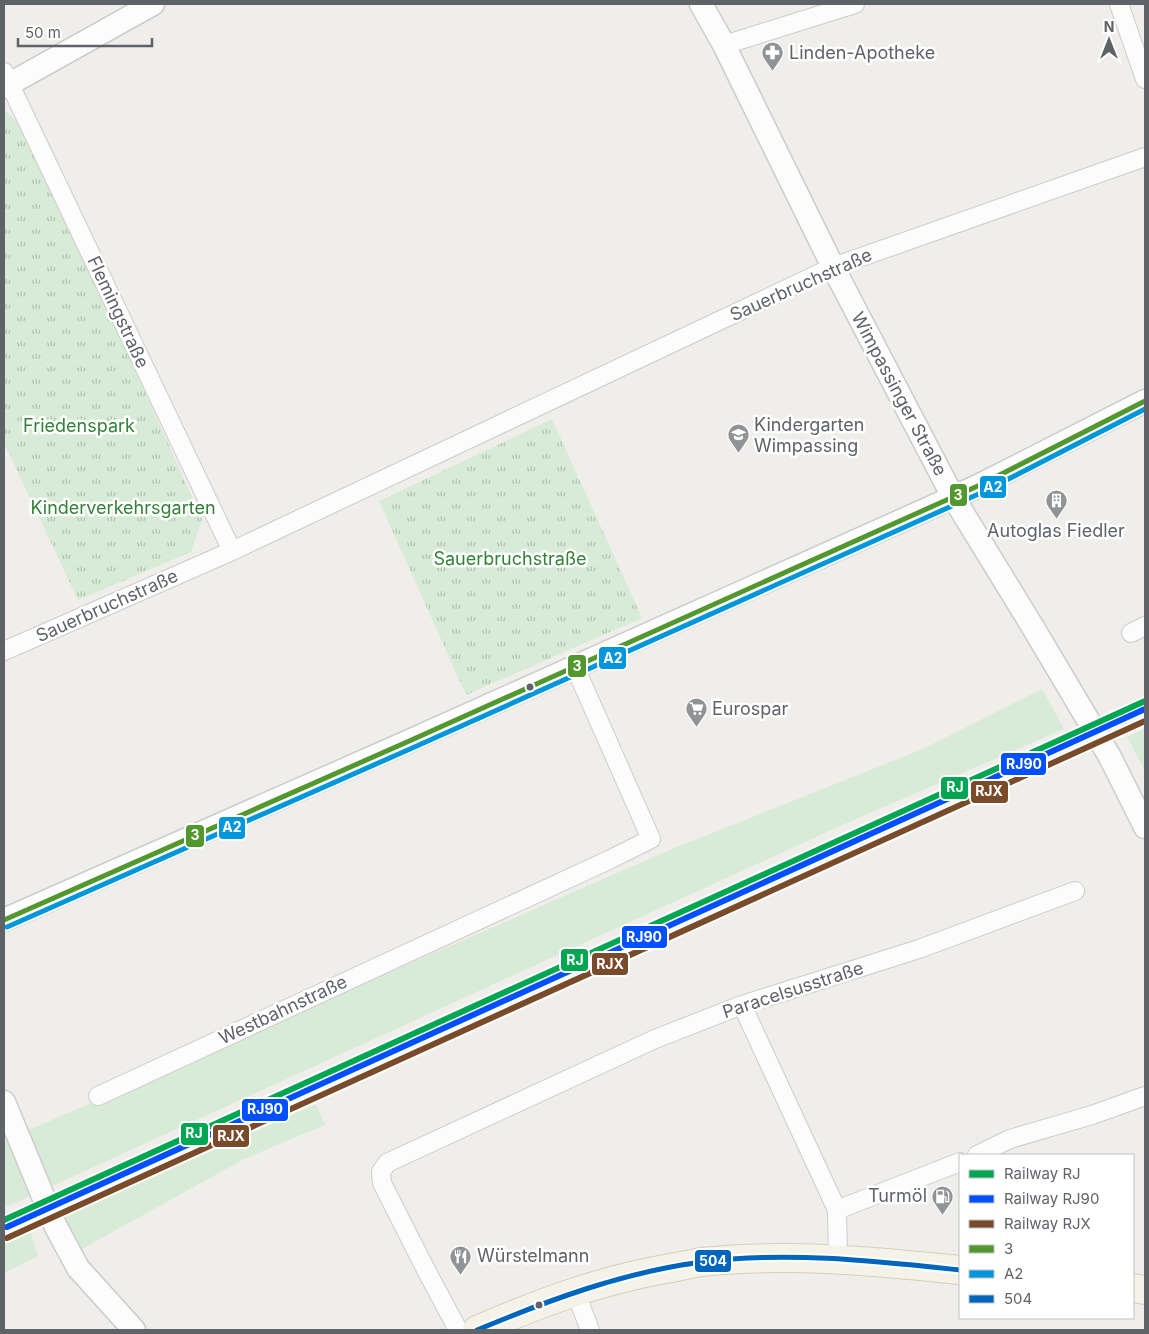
<svg xmlns="http://www.w3.org/2000/svg" width="1149" height="1334" font-family="Inter,sans-serif">
	<style>
		.green { fill: #d8ebd6 }
		.park { fill: url(#park-tufts) }
		.lines { fill: none; stroke-linecap: round; stroke-linejoin: round }
		.minor-casing { stroke: #cbcccc; stroke-width: 20 }
		.tertiary-casing { stroke: #cbcccc; stroke-width: 25 }
		.primary-casing { stroke: #d7ceb8; stroke-width: 30 }
		.minor { stroke: #fdfcfc; stroke-width: 18 }
		.tertiary { stroke: #fdfcfc; stroke-width: 22 }
		.primary { stroke: #f4f2e9; stroke-width: 28 }
		.bus-1-casing { stroke: #fff; stroke-width: 9 }
		.bus-2-casing { stroke: #fff; stroke-width: 9 }
		.bus-3-casing { stroke: #fff; stroke-width: 9 }
		.bus-1 { stroke: #52982f; stroke-width: 5 }
		.bus-2 { stroke: #0096dc; stroke-width: 5 }
		.bus-3 { stroke: #0065bd; stroke-width: 5 }
		.rail-1-casing { stroke: #fff; stroke-width: 10 }
		.rail-2-casing { stroke: #fff; stroke-width: 10 }
		.rail-3-casing { stroke: #fff; stroke-width: 10 }
		.rail-1 { stroke: #00a651; stroke-width: 6 }
		.rail-2 { stroke: #0050ff; stroke-width: 6 }
		.rail-3 { stroke: #7a4b2a; stroke-width: 6 }
		.bus-dot { fill: #5f6368; stroke: #fff; stroke-width: 2 }
		.labels { text-anchor: middle; stroke-width: 5; stroke-linejoin: round; paint-order: stroke }
		.poi-label { font-size: 18px; fill: #5f6368; stroke: #fff; text-anchor: start }
		.street-label { font-size: 18px; fill: #5f6368; stroke: #fff }
		.park-label { font-size: 18px; fill: #348238; stroke: #fff }
		.line-badge { stroke: #fff; stroke-width: 2 }
		.badge-label { font-size: 14px; text-anchor: middle; font-weight: bold; fill: #fff }
	</style>
	<defs>
		<pattern id="park-tufts" width="24" height="20" patternUnits="userSpaceOnUse" patternTransform="scale(1.25)"><rect width="24" height="20" fill="#d8ebd6"/><path d="M3 7l-1-3M5 7V3M7 7l1-3M15 17l-1-3M17 17v-4M19 17l1-3" fill="none" stroke="#b2c2b1"/></pattern>
	</defs>
	<rect width="100%" height="100%" fill="#efeeea"/>
	<!-- green -->
	<path class="green" d="M1042,689L1064,729L840,826L4,1208V1141L665,852L923,749Z
		M1145,729V771L1127,737Z
		M316,1104L325,1125L244,1159L80,1250L62,1218Z
		M30,1231L38,1256L4,1273V1243Z"/>
	<!-- park -->
	<path class="park" d="M4,110L19,123L69,223L202,519L191,552L78,600L4,443Z
		M552,419L642,618L466,695L379,501Z"/>
	<g class="lines">
		<defs>
			<path id="minor" d="M1119,4L1145,79
				M724,45L855,4
				M4,72L232,551
				M1131,633L1145,626
				M4,651L232,551L833,267L1145,157
				M742,1005L837,1210L838,1258
				M98,1096L611,859L651,839L575,667
				M977,1155L1010,1139L1092,1115L1145,1096
				M837,1210L960,1162
				M575,1291L590,1330
				M458,1330L425,1268L382,1183L381,1172L387,1163L655,1039L742,1005L919,949L1075,891"/>
			<path id="tertiary" d="M701,4L724,45L833,267L953,497L1031,624L1110,757L1145,827
				M4,87L153,4
				M4,920L407,742L925,510L980,485L1145,401
				M4,1102L55,1225L78,1268L134,1330"/>
			<path id="primary" d="M1133,1288L1145,1290
				M477,1330C540,1303 598,1281 665,1269C677,1267 690,1264 702,1262C790,1253 873,1261 960,1270"/>
		</defs>
		<!-- minor casing -->
		<use href="#minor" class="minor-casing"/>
		<!-- tertiary casing -->
		<use href="#tertiary" class="tertiary-casing"/>
		<!-- primary casing -->
		<use href="#primary" class="primary-casing"/>
		<!-- minor -->
		<use href="#minor" class="minor"/>
		<!-- tertiary -->
		<use href="#tertiary" class="tertiary"/>
		<!-- primary -->
		<use href="#primary" class="primary"/>
		<defs>
			<path id="bus-1" d="M4,920L407,742L980,485L1145,401"/>
			<path id="bus-2" d="M7,927L410,749L983,492L1145,409"/>
			<path id="bus-3" d="M477,1330C549,1300 624,1272 702,1262C787,1251 875,1261 960,1270"/>
		</defs>
		<!-- bus-1 casing -->
		<use href="#bus-1" class="bus-1-casing"/>
		<!-- bus-2 casing -->
		<use href="#bus-2" class="bus-2-casing"/>
		<!-- bus-3 casing -->
		<use href="#bus-3" class="bus-3-casing"/>
		<!-- bus-1 -->
		<use href="#bus-1" class="bus-1"/>
		<!-- bus-2 -->
		<use href="#bus-2" class="bus-2"/>
		<!-- bus-3 -->
		<use href="#bus-3" class="bus-3"/>
		<defs>
			<path id="rail-1" d="M4,1220L1145,701"/>
			<path id="rail-2" d="M7,1227L1145,709"/>
			<path id="rail-3" d="M7,1238L1145,721"/>
		</defs>
		<!-- rail-1 casing -->
		<use href="#rail-1" class="rail-1-casing"/>
		<!-- rail-2 casing -->
		<use href="#rail-2" class="rail-2-casing"/>
		<!-- rail-3 casing -->
		<use href="#rail-3" class="rail-3-casing"/>
		<!-- rail-1 -->
		<use href="#rail-1" class="rail-1"/>
		<!-- rail-2 -->
		<use href="#rail-2" class="rail-2"/>
		<!-- rail-3 -->
		<use href="#rail-3" class="rail-3"/>
	</g>
	<!-- icons -->
	<defs>
		<symbol id="pharmacy-pin" viewBox="-11 -11 22 30"><path d="M0 17L-7.5 6A9.5 9.5 0 1 1 7.5 6Z" fill="#919496" stroke="#fff"/><path d="M-2-6h4v4h4v4h-4v4h-4v-4h-4v-4h4Z" fill="#fff"/></symbol>
		<symbol id="school-pin" viewBox="-11 -11 22 30"><path d="M0 17L-7.5 6A9.5 9.5 0 1 1 7.5 6Z" fill="#919496" stroke="#fff"/><path d="M0-5L7-2L0 1L-7-2ZM-4 1L0 2.5L4 1V4Q0 6-4 4Z" fill="#fff"/></symbol>
		<symbol id="building-pin" viewBox="-11 -11 22 30"><path d="M0 17L-7.5 6A9.5 9.5 0 1 1 7.5 6Z" fill="#919496" stroke="#fff"/><path d="M-4-6H4V6H1V3H-1V6H-4ZM-2.5-4.3h1.7v1.8h-1.7ZM.8-4.3h1.7v1.8H.8ZM-2.5-1h1.7V.8h-1.7ZM.8-1h1.7V.8H.8Z" fill="#fff"/></symbol>
		<symbol id="supermarket-pin" viewBox="-11 -11 22 30"><path d="M0 17L-7.5 6A9.5 9.5 0 1 1 7.5 6Z" fill="#919496" stroke="#fff"/><path d="M-6-5.5h2.5l.6 2H6L4.5 2H-2.5L-4.4-4H-6ZM-1.5 3.2a1.3 1.3 0 1 0 .1 0ZM3 3.2a1.3 1.3 0 1 0 .1 0Z" fill="#fff"/></symbol>
		<symbol id="fuel-pin" viewBox="-11 -11 22 30"><path d="M0 17L-7.5 6A9.5 9.5 0 1 1 7.5 6Z" fill="#919496" stroke="#fff"/><path d="M-5.5-6h7V0h2V4h1.3V-2.5L3-4.5l.8-.8L6-3V5H2.5V1h-1V6h-7ZM-4.2-4.7v3.2H.2V-4.7Z" fill="#fff"/></symbol>
		<symbol id="restaurant-pin" viewBox="-11 -11 22 30"><path d="M0 17L-7.5 6A9.5 9.5 0 1 1 7.5 6Z" fill="#919496" stroke="#fff"/><path d="M-5-6h1v4h1v-4h1v4h1v-4h1v5L-1.5 .5V6h-2V.5L-5-1ZM5-6V6H3V1.5H1.5Q1.5-4 5-6Z" fill="#fff"/></symbol>
	</defs>
	<g fill-rule="evenodd">
		<use href="#pharmacy-pin" x="760" y="40" width="25" height="34"/>
		<use href="#school-pin" x="726" y="422" width="25" height="34"/>
		<use href="#building-pin" x="1044" y="488" width="25" height="34"/>
		<use href="#supermarket-pin" x="684" y="696" width="25" height="34"/>
		<use href="#fuel-pin" x="930" y="1184" width="25" height="34"/>
		<use href="#restaurant-pin" x="448" y="1244" width="25" height="34"/>
	</g>
	<!-- markers -->
	<g class="bus-dot">
		<circle cx="530" cy="687" r="4.5"/>
		<circle cx="539" cy="1305" r="4.5"/>
	</g>
	<g class="labels">
		<!-- poi labels -->
		<g class="poi-label">
			<text x="789" y="59">Linden-Apotheke</text>
			<text x="754" y="431">Kindergarten<tspan x="754" dy="21">Wimpassing</tspan></text>
			<text x="1056" y="537" text-anchor="middle">Autoglas Fiedler</text>
			<text x="712" y="715">Eurospar</text>
			<text x="927" y="1202" text-anchor="end">Turmöl</text>
			<text x="477" y="1262">Würstelmann</text>
		</g>
		<!-- street labels -->
		<g class="street-label">
			<text transform="translate(801 285) rotate(-24)" y="6">Sauerbruchstraße</text>
			<text transform="translate(118 312) rotate(65)" y="6">Flemingstraße</text>
			<text transform="translate(899 394) rotate(62)" y="6">Wimpassinger Straße</text>
			<text transform="translate(107 606) rotate(-24)" y="6">Sauerbruchstraße</text>
			<text transform="translate(793 990) rotate(-18)" y="6">Paracelsusstraße</text>
			<text transform="translate(283 1010) rotate(-25)" y="6">Westbahnstraße</text>
		</g>
		<!-- park labels -->
		<g class="park-label">
			<text x="79" y="432">Friedenspark</text>
			<text x="123" y="514">Kinderverkehrsgarten</text>
			<text x="510" y="565">Sauerbruchstraße</text>
		</g>
	</g>
	<g class="line-badge">
		<rect x="979" y="475" width="28" height="24" rx="5" fill="#0096dc"/>
		<rect x="949" y="483" width="19" height="24" rx="5" fill="#52982f"/>
		<rect x="598" y="646" width="29" height="24" rx="5" fill="#0096dc"/>
		<rect x="567" y="654" width="20" height="24" rx="5" fill="#52982f"/>
		<rect x="1000" y="752" width="47" height="24" rx="5" fill="#0050ff"/>
		<rect x="940" y="776" width="29" height="24" rx="5" fill="#00a651"/>
		<rect x="970" y="780" width="39" height="24" rx="5" fill="#7a4b2a"/>
		<rect x="218" y="816" width="28" height="24" rx="5" fill="#0096dc"/>
		<rect x="185" y="824" width="20" height="24" rx="5" fill="#52982f"/>
		<rect x="621" y="925" width="47" height="24" rx="5" fill="#0050ff"/>
		<rect x="560" y="948" width="29" height="24" rx="5" fill="#00a651"/>
		<rect x="591" y="952" width="38" height="24" rx="5" fill="#7a4b2a"/>
		<rect x="241" y="1098" width="48" height="24" rx="5" fill="#0050ff"/>
		<rect x="180" y="1122" width="29" height="24" rx="5" fill="#00a651"/>
		<rect x="212" y="1124" width="38" height="24" rx="5" fill="#7a4b2a"/>
		<rect x="694" y="1249" width="38" height="24" rx="5" fill="#0065bd"/>
	</g>
	<g class="badge-label">
		<text x="993" y="492">A2</text>
		<text x="958" y="500">3</text>
		<text x="613" y="663">A2</text>
		<text x="577" y="671">3</text>
		<text x="1024" y="769">RJ90</text>
		<text x="955" y="792">RJ</text>
		<text x="989" y="796">RJX</text>
		<text x="232" y="832">A2</text>
		<text x="195" y="840">3</text>
		<text x="644" y="942">RJ90</text>
		<text x="575" y="965">RJ</text>
		<text x="610" y="969">RJX</text>
		<text x="265" y="1114">RJ90</text>
		<text x="194" y="1138">RJ</text>
		<text x="231" y="1141">RJX</text>
		<text x="713" y="1266">504</text>
	</g>
	<!-- border -->
	<rect width="1149" height="1334" fill="none" stroke="#5f6368" stroke-width="10"/>
	<!-- legend -->
	<rect x="959" y="1154" width="175" height="165" fill="#ffffff" stroke="#bfc1c3"/>
	<rect x="969" y="1170" width="25" height="8" fill="#00a651" stroke="#bfc1c3"/>
	<text x="1004" y="1179" font-size="15" fill="#5f6368">Railway RJ</text>
	<rect x="969" y="1195" width="25" height="8" fill="#0050ff" stroke="#bfc1c3"/>
	<text x="1004" y="1204" font-size="15" fill="#5f6368">Railway RJ90</text>
	<rect x="969" y="1220" width="25" height="8" fill="#7a4b2a" stroke="#bfc1c3"/>
	<text x="1004" y="1229" font-size="15" fill="#5f6368">Railway RJX</text>
	<rect x="969" y="1245" width="25" height="8" fill="#52982f" stroke="#bfc1c3"/>
	<text x="1004" y="1254" font-size="15" fill="#5f6368">3</text>
	<rect x="969" y="1270" width="25" height="8" fill="#0096dc" stroke="#bfc1c3"/>
	<text x="1004" y="1279" font-size="15" fill="#5f6368">A2</text>
	<rect x="969" y="1295" width="25" height="8" fill="#0065bd" stroke="#bfc1c3"/>
	<text x="1004" y="1304" font-size="15" fill="#5f6368">504</text>
	<!-- north arrow -->
	<g transform="translate(1109 40)" stroke="#ffffff" stroke-width="4" paint-order="stroke">
	<path d="M0-4L9 19L0 12L-9 19Z" fill="#5f6368"/>
	<text y="-8" font-size="14" font-weight="bold" text-anchor="middle" fill="#5f6368">N</text>
	</g>
	<!-- scale -->
	<path d="M18 38v8h134v-8" fill="none" stroke="#5f6368" stroke-width="2.5"/>
	<text x="25" y="38" font-size="15" fill="#5f6368" stroke="#ffffff" stroke-width="4" paint-order="stroke">50 m</text>
</svg>
